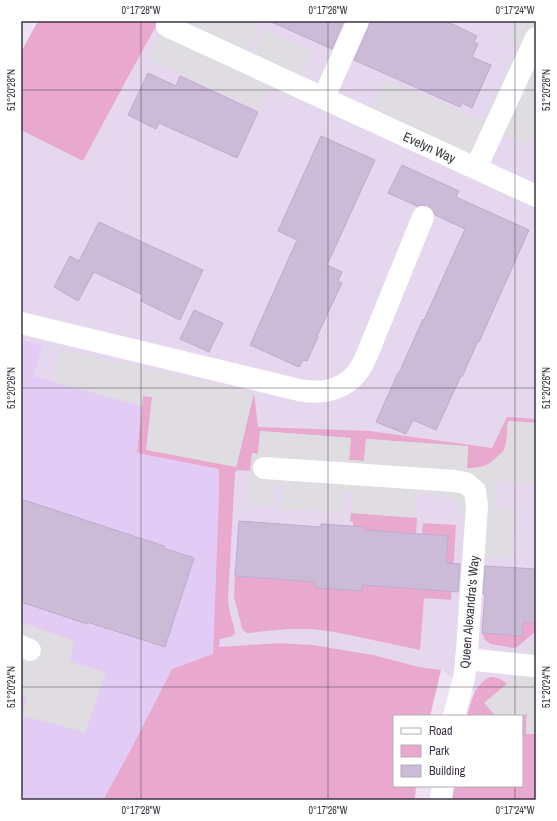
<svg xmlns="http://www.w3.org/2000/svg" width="557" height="821" font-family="'Archivo Narrow',sans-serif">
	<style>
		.residential { fill: #e5d7ed }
		.commercial { fill: #e2ccf6 }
		.green { fill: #e9a9cf }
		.parking { fill: #dfdce2 }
		.building { fill: #cbbbd7; stroke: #bfabcf }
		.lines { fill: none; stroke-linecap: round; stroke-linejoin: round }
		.minor { stroke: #fff; stroke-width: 22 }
		.ticks { fill: none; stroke: #3c3344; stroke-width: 1; stroke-opacity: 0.45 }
		.labels { text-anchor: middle; stroke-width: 3; stroke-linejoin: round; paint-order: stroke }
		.street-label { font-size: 13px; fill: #3c3344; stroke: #fff }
		.neatline { fill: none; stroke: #3c3344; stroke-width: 1.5 }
		.ticks-label { font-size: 10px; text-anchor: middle; fill: #3c3344 }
	</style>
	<rect width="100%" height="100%" fill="#ede3f2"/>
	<!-- residential -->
	<path class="residential" d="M159,21H536V763L522,757V716H467L474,692L441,670L419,667L373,655L313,645L278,643L213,648L219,469L137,453L53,382L33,376L43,346L21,339V130L83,161L134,66Z"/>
	<!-- commercial -->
	<path class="commercial" d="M21,339L43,346L33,376L142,406L137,453L219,469V494L213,654L172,669L130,751L103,800H21Z"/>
	<!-- green -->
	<path class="green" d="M38,21H159L134,66L83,161L21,130V52Z
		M254,393L258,427L370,431L492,448L507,417L536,419V423L508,421C507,430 508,441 504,449C503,452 501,454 498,456C488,466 481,468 467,468L468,447L366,439L364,461L349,460L351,438L260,431L258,454L252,453L250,471L237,470L235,473L228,598L229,609L235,632V634L230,637L220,639L219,647L278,643L313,645L373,655L419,667L441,670L430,716H394V786H416L415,800H103L130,751L172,669L213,654L219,494V469L137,453L143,396L153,397L236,467Z
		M351,513L417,518L416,534L364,530V527L353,526V522L350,521Z
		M423,523L456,525L451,600L424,598L420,650L335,632L312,629H289L247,633L244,631L242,628L234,597L235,576L315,582V588L362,591V585L444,591L448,536L422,534Z
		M523,622L536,623V631L517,647L512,648L491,644L485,640L482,633L523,636Z
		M490,677C498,677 501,679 507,684L485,703L496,716H467C472,700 473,686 490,677Z
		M527,712L526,734H536V800H452V786H522V717Z"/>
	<!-- parking -->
	<path class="parking" d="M166,21H197V22L203,25L205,21H247L259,26L249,49L255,51L265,29L312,51L290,99L268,88L259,109L148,59Z
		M518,21H536V133L530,147L482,127L465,164L366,117L387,79L482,122L516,53V45L514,42L509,40Z
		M62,349L254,393L236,467L146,450L152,397L143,396L142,406L53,382Z
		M508,421L536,423V484L498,481L495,508L515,510L511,559L462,556L464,532L462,514L461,510L453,499L444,496L416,494L414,517L351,513L352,492L345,491L343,512L281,509L282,485H275L273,507L248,505L252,453L258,454L260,431L351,438L349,460L364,461L366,439L468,446L467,468H476L483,467L489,464L504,451L506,444Z
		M21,622L75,641L69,661L106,673L85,733L60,725L22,716L27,697L21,696Z
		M536,638V734H526L527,713L522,717V716H496L484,703L521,672L522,657L524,652L530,644Z"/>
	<!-- building -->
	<path class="building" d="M269,21H344L332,49Z
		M370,21H446L477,36L474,42L478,44L472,57L491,65L472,108L462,103L460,107L354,60L369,26Z
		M148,73L176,86L180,76L258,112L237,158L159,123L156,129L128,115Z
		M321,136L375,160L327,265L342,272L338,281L342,283L317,336L318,337L307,361L303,360L299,367L250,345L297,240L278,231Z
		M402,165L459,191L456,197L529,230L479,342L478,341L462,377L461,376L436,430L413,420L406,434L376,422L398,373H399L423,319L424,320L465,229L435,215L433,210L428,206L422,205L417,206L388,193Z
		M99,222L203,270L180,320L141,301L143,295L94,272L78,301L54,287L70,256L79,261Z
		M194,310L223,323L209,352L180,339Z
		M21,499L164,546V548L194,558L165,647L87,622V624L21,602Z
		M239,521L321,527V524L336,525L364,527V530L448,536L446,563L460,564L458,592L362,585V591L315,588V582L235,576Z
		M485,566L536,569V623L523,622V636L482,633L485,594H483Z"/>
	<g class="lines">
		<!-- minor -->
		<g class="minor">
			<path id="s1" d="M167,26L536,196"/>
			<path d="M324,97L358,21"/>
			<path d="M476,168L536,38"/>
			<path d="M21,323L299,390C323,395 348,389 361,367C364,361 367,356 369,350L423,217"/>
			<path d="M264,468L455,481L466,483L475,491L477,506L466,664L464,678L454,716"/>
			<path d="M21,646L30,650"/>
			<path d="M466,659L533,666"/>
			<path d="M441,800L443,786"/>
		</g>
	</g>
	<!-- ticks -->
	<path class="ticks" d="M141,21V800M328,21V800M515,21V716M21,90H536M21,388H536M21,687H536M515,786V800"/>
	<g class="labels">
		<!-- street labels -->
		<g class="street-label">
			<text dy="5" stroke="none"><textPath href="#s1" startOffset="289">Evelyn Way</textPath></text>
			<text transform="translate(469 612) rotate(-85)" y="5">Queen Alexandra's Way</text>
		</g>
	</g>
	<!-- border -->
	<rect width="557" height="821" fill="none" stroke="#ffffff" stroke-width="44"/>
	<!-- legend -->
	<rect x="393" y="715" width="130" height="72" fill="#ffffff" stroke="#b1adb4"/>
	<rect x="401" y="728" width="20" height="6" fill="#ffffff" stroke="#b1adb4"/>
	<text x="429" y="735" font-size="12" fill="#3c3344">Road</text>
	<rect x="401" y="745" width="20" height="12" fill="#e9a9cf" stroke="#b1adb4"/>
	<text x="429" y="755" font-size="12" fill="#3c3344">Park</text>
	<rect x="401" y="765" width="20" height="12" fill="#cbbbd7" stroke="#b1adb4"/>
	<text x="429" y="775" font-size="12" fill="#3c3344">Building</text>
	<rect x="22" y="22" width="513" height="777" class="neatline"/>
	<g class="ticks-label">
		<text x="141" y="14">0°17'28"W</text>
		<text x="328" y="14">0°17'26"W</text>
		<text x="515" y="14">0°17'24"W</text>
		<text transform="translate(11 90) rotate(-90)" y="4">51°20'28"N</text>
		<text transform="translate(546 90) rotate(-90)" y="4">51°20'28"N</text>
		<text transform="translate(11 388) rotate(-90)" y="4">51°20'26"N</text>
		<text transform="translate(546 388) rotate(-90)" y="4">51°20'26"N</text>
		<text transform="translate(11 687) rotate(-90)" y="4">51°20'24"N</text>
		<text transform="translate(546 687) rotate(-90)" y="4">51°20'24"N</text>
		<text x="141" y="814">0°17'28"W</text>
		<text x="328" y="814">0°17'26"W</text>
		<text x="515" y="814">0°17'24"W</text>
	</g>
</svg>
